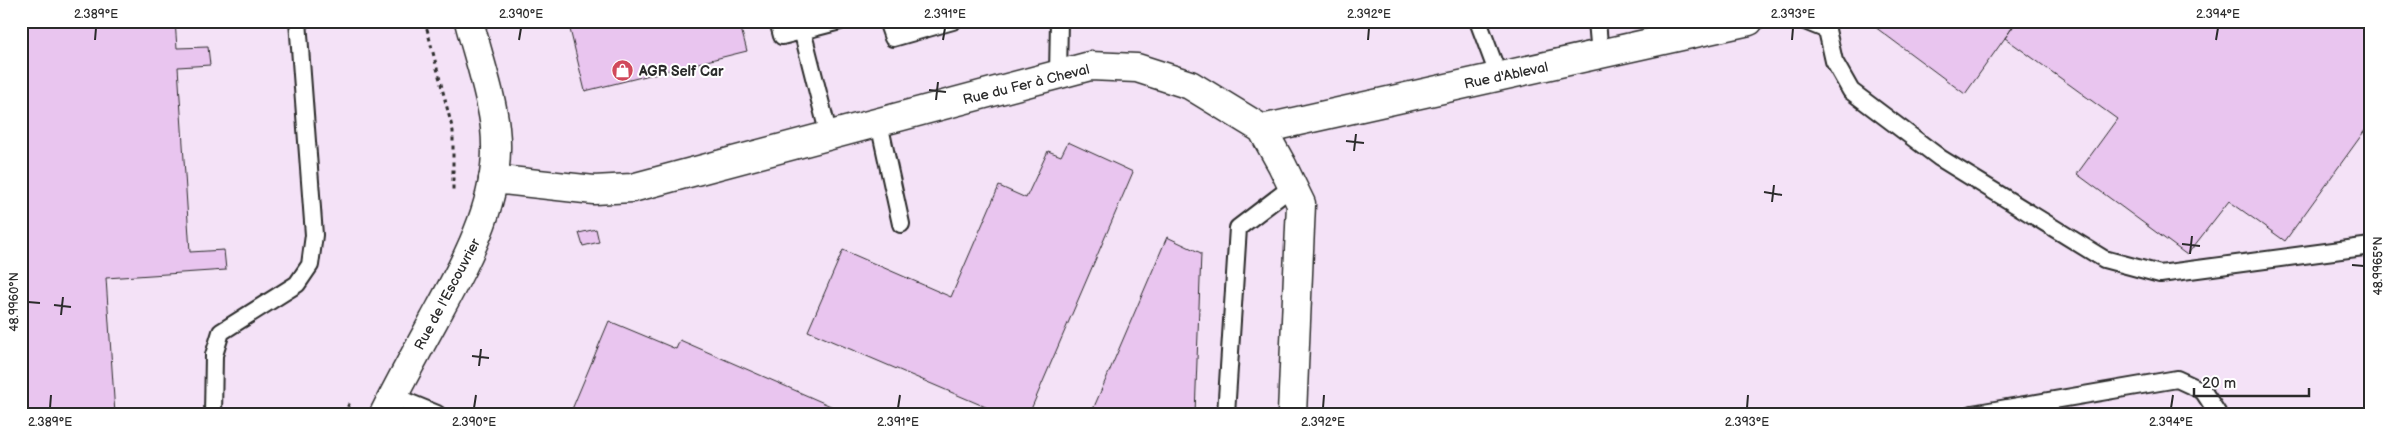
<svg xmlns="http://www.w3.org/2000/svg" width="2392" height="435" font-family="'Balsamiq Sans',sans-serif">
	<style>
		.built { fill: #f4e2f7 }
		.building { fill: #e9c5ef; stroke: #2b2b2b }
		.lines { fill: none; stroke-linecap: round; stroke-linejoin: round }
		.lane-casing { stroke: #2b2b2b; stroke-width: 20 }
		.street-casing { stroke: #2b2b2b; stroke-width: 31 }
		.secondary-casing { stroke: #2b2b2b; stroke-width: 31 }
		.path { stroke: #2b2b2b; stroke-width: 3; stroke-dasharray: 4 4; stroke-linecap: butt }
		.lane { stroke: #fff; stroke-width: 16 }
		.street { stroke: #fff; stroke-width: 28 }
		.secondary { stroke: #fff; stroke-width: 28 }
		.ticks { fill: none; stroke: #2b2b2b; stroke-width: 2 }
		.labels { text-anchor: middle; stroke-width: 4; stroke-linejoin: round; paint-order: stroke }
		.poi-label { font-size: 14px; font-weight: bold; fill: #2b2b2b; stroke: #fff; text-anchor: start }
		.street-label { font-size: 14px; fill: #2b2b2b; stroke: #fff }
		.neatline { fill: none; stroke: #2b2b2b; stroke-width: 2 }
		.ticks-label { font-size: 12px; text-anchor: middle; fill: #2b2b2b }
	</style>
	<rect width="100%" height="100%" fill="#f8eefa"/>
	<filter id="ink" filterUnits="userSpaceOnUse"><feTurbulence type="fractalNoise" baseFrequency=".02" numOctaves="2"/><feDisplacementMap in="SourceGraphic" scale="10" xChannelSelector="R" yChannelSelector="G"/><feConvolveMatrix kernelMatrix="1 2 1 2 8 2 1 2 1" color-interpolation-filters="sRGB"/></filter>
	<g filter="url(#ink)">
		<!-- built -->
		<path class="built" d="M21,21H2371V414H21Z"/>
		<!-- building -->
		<path class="building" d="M21,21H175L177,48L208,47L210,65L178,67L190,252L224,250L226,270L106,278L115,414H21Z
			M568,21H739L747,51L585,91Z
			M1867,21H2017L1965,94Z
			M2017,21H2371V122L2285,241L2229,201L2187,255L2077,174L2117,119L2005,38Z
			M1068,142L1133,172L1029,414H1002L808,331L843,250L951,297L999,186L1026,198L1048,151L1061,156Z
			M596,229L599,242L583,246L579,233Z
			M1167,237L1201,253L1195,414H1091Z
			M609,321L676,349L680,340L849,414H570Z"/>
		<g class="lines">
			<defs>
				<path id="lane" d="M778,21L782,36L840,21
					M887,21L893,38L953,21
					M1478,21L1499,77
					M1597,21L1600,55
					M1805,21L1827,30
					M1828,21L1827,30L1834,61L1851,91L1940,158L2104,259L2160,274L2371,246
					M802,30L829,136
					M1058,74L1059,21
					M879,123L901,224
					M393,396L437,414
					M213,414L214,355L221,332L297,284L310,265L314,235L298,21
					M1226,414L1238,228L1293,186
					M1972,414L2177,379L2203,391L2218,414"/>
				<path id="street" d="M1262,129L1749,21
					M493,179L594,190L632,188L1090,66L1137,68L1190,85L1262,129L1282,165L1301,204L1292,414"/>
				<path id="secondary" d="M384,414C400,382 417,351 434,320C466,261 503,198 495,128C492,96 477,53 469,21"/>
			</defs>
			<!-- lane casing -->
			<use href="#lane" class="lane-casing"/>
			<!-- street casing -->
			<use href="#street" class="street-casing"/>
			<!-- secondary casing -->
			<use href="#secondary" class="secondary-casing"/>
			<!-- path -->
			<path class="path" d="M425,21L453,131V192
				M344,414L351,400"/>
			<!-- lane -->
			<use href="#lane" class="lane"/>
			<!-- street -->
			<use href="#street" class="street"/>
			<!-- secondary -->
			<use href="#secondary" class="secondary"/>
		</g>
	</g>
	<!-- ticks -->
	<path class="ticks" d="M95,40L96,28M519,40L521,28M943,40L945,28M1368,40L1369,28M1792,40L1793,28M2216,40L2218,28M929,90L946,92M936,100L938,82M1346,141L1364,143M1354,151L1356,134M1764,192L1782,195M1772,202L1774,185M2182,244L2200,246M2190,254L2192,236M2352,265L2364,266M28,302L40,303M54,305L71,307M61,315L63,297M472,356L489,358M479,366L481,349M50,408L51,395M474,408L476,395M898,408L900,395M1323,408L1324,395M1747,408L1748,395M2171,408L2173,395"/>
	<!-- icons -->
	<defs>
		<symbol id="shop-disc" viewBox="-11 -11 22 22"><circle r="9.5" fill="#d1495b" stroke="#fff"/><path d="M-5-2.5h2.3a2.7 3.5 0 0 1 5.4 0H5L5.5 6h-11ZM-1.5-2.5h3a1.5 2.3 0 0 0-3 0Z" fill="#fff"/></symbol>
	</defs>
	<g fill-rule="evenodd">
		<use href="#shop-disc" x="610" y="58" width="25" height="25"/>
	</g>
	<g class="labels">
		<!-- poi labels -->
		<g class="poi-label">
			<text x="639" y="76">AGR Self Car</text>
		</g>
		<!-- street labels -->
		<g class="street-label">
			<text transform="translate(1506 75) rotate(-12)" y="5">Rue d'Ableval</text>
			<text transform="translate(1026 84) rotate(-14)" y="5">Rue du Fer à Cheval</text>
			<text transform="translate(447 294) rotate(-62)" y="5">Rue de l'Escouvrier</text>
		</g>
	</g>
	<!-- margin -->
	<rect width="2392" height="435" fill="none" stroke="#fff" stroke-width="55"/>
	<!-- scale -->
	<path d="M2194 388v8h115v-8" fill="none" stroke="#2b2b2b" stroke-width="2.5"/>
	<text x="2202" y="388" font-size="15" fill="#2b2b2b" stroke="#ffffff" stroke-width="4" paint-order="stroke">20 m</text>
	<rect x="28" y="28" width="2336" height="380" class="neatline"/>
	<g class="ticks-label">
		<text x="96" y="18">2.389°E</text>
		<text x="521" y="18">2.390°E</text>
		<text x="945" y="18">2.391°E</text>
		<text x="1369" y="18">2.392°E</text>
		<text x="1793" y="18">2.393°E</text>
		<text x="2218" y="18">2.394°E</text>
		<text transform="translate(2378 266) rotate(-90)" y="4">48.9965°N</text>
		<text transform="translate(14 302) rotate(-90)" y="4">48.9960°N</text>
		<text x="50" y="426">2.389°E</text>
		<text x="474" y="426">2.390°E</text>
		<text x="898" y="426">2.391°E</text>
		<text x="1323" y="426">2.392°E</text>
		<text x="1747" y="426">2.393°E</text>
		<text x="2171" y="426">2.394°E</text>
	</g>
</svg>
